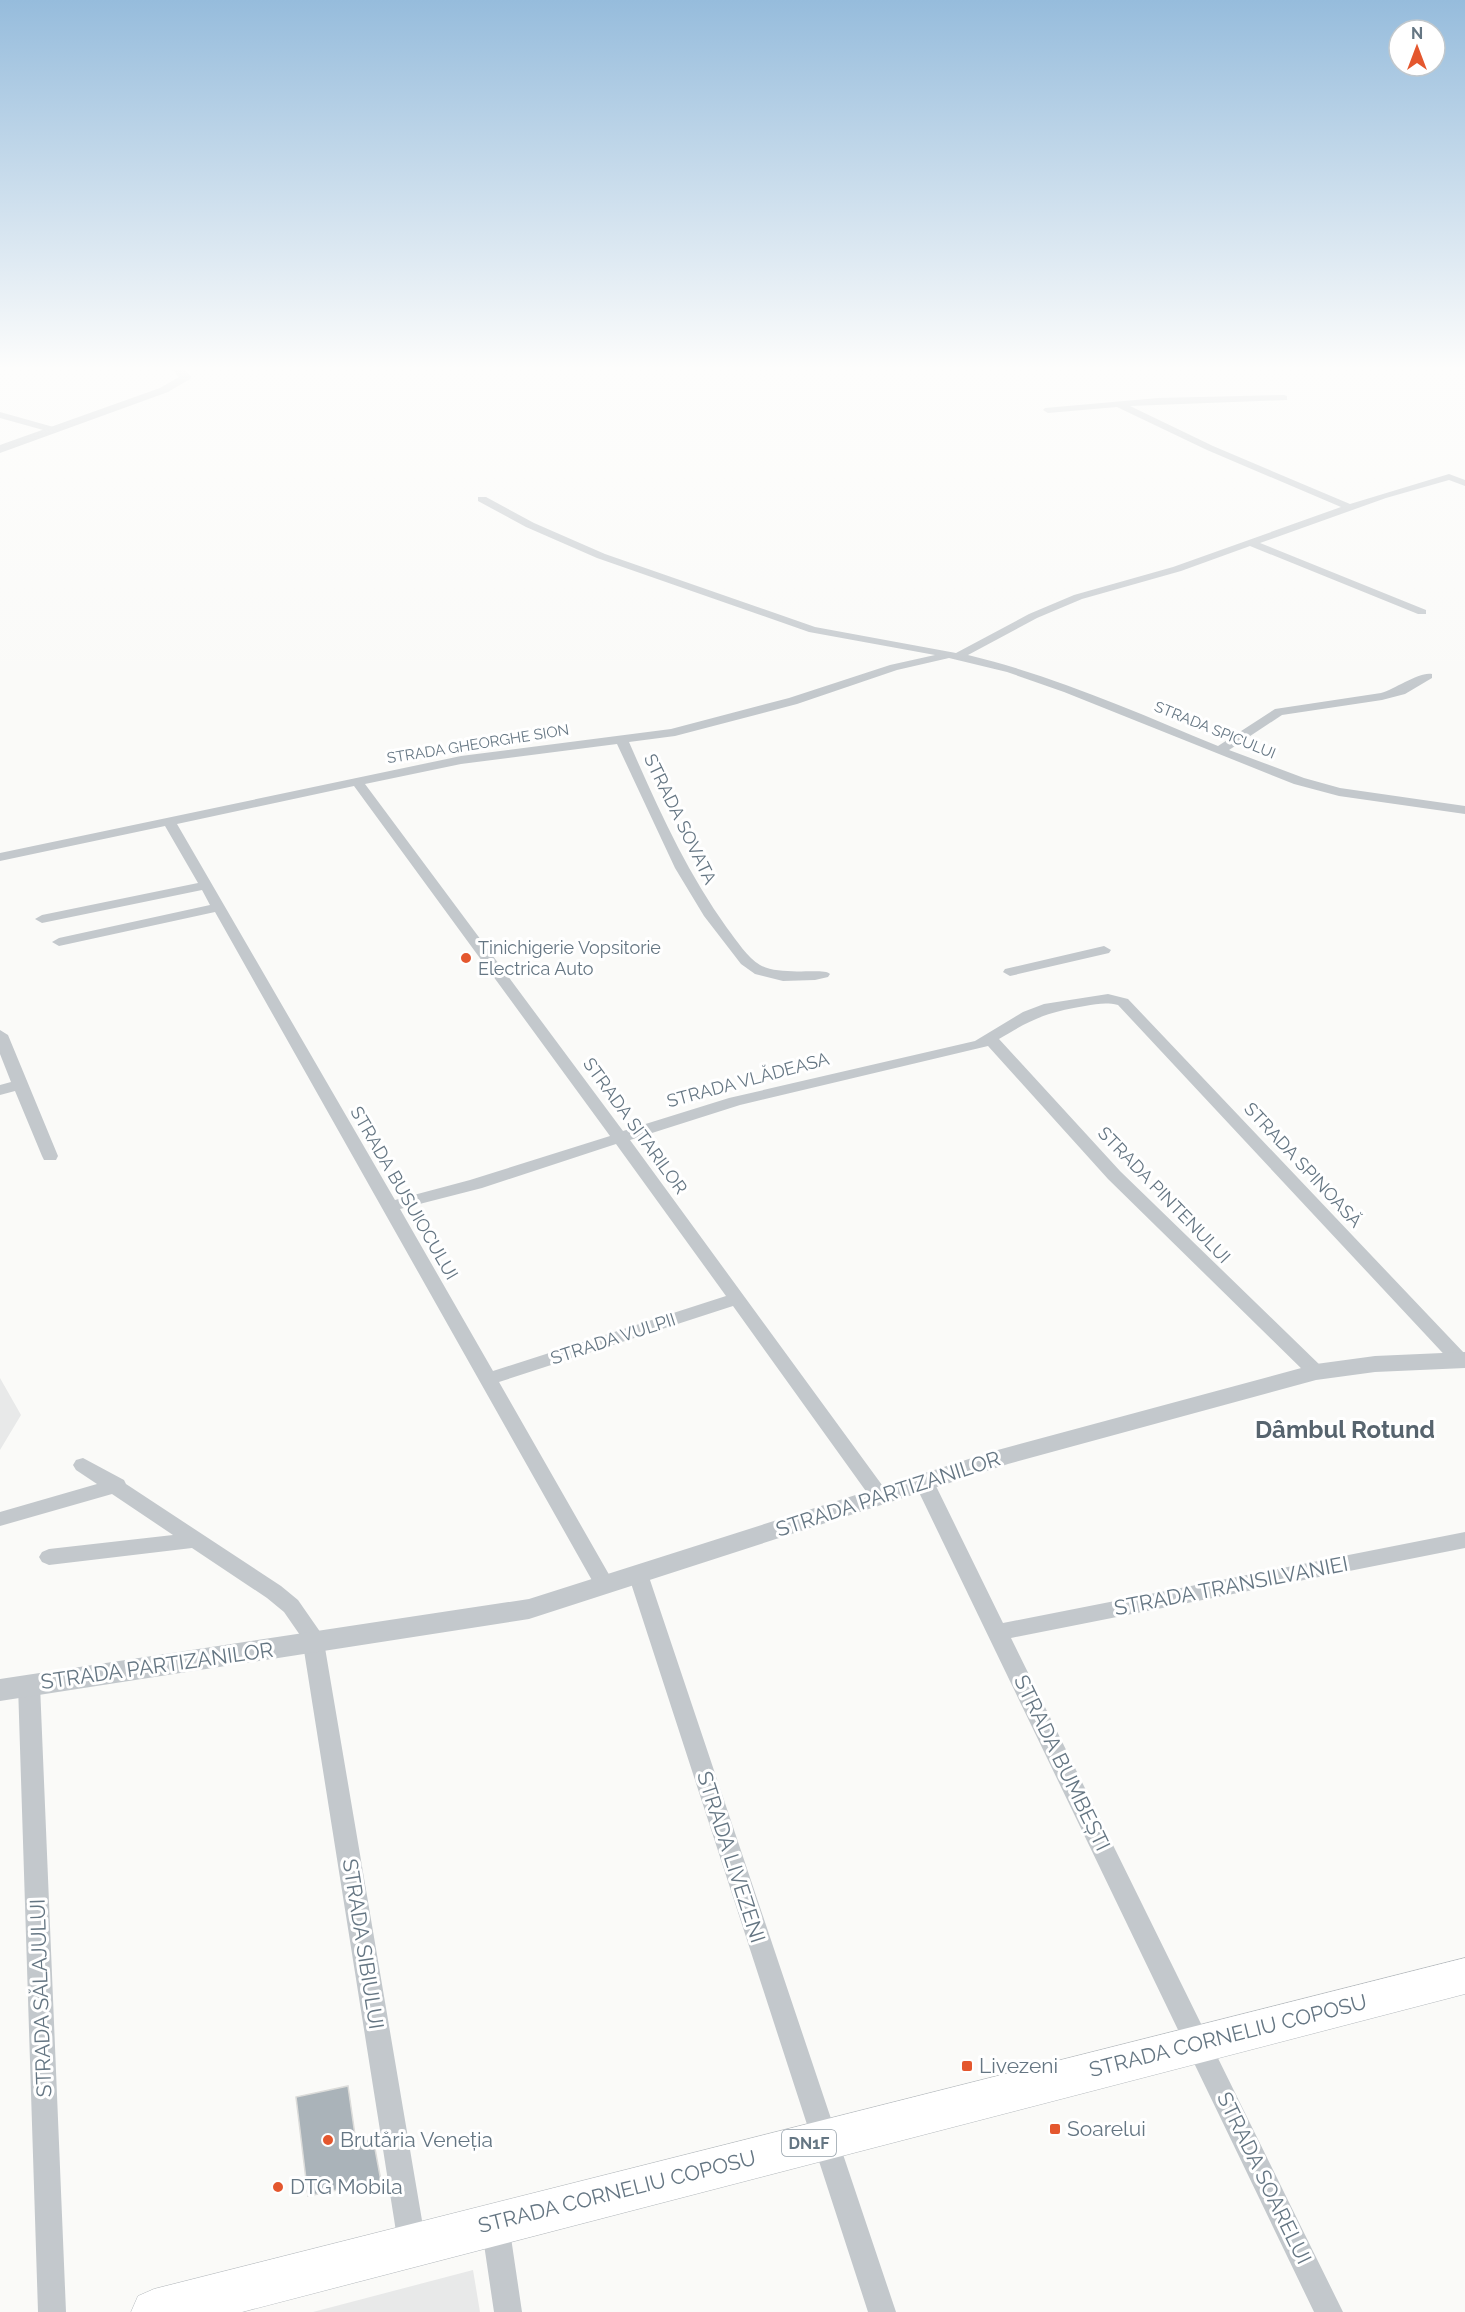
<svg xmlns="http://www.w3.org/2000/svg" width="1465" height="2312" font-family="Raleway,sans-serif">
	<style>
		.built { fill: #e8e9e9 }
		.building { fill: #aab3b9; stroke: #dcdcda; stroke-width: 1.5 }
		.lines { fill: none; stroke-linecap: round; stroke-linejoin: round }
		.primary-casing { stroke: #b5babe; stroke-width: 1 }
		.minor { fill: #c3c8cc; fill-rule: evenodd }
		.tertiary { fill: #c3c8cc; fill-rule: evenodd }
		.primary { fill: #fff; fill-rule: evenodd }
		.poi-dot { fill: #e4572e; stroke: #fff; stroke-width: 2 }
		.labels { text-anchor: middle; stroke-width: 6; stroke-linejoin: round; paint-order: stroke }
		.far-street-label { font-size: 15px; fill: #657683; stroke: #fff }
		.shield { fill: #fff; stroke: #939fa8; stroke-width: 1.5 }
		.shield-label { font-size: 16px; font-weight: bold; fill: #657683 }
		.street-label { font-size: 18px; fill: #657683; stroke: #fff }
		.poi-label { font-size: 18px; fill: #657683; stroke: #fff; text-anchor: start }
		.near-street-label { font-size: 21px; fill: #657683; stroke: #fff }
		.near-poi-label { font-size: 21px; fill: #657683; stroke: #fff; text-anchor: start }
		.district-label { font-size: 24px; font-weight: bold; fill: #57646e; stroke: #fff }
	</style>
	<rect width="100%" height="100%" fill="#fafaf8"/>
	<!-- built -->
	<path class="built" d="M0,1378L21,1415L0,1450Z
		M473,2270L480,2312H313Z"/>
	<!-- building -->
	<path class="building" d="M348,2086L356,2142L373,2138L381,2181L308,2196L296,2097Z"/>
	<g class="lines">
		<defs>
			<path id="primary" d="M1465,1958V1994L242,2312H131L138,2296L154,2289Z"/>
		</defs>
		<!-- primary casing -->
		<use href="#primary" class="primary-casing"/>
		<!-- minor -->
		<path class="minor" d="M1284,395L1287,396V400L1130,406L1213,446L1350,504L1449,474L1465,480V486L1449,480L1386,498L1260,543L1426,610V614H1418L1250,546L1181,571L1082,599L1037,618L968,655C1055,676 1136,712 1218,746L1275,709L1381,693C1395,689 1420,671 1432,674V678L1405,694L1382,700L1282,715L1229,750L1304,778L1340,788L1465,806V814L1339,796L1294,784L1064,692L1007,672L949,658L897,670L797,704L675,736L629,742C657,806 686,871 727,928C737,941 747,957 760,965C780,977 824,967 830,974L828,977L815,980L783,981L755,974L741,964L704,916L675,868L617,744L461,764L365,784L623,1131L729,1098L975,1041L1023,1012L1044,1004L1108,994L1128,999L1465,1354V1365L1453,1364L1118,1005C1106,1002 1097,1004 1085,1006C1047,1012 1032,1019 999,1039L1120,1171L1323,1368L1325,1372L1323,1376H1309L1108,1179L988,1046L740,1105L630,1140L890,1496L887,1501L880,1503L873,1501L733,1306L499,1382L615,1585L612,1591L605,1593L598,1591L215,912L59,946L52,942L59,938L210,905L202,890L42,923L35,919L42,915L198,883L165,826L0,861V853L461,756L671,729L789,698L890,665L935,655L809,632L597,558L526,527L478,501V497H486L534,523L605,554L815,627L956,653L1029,614L1074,595L1173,567L1341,507L1207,450L1117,407L1048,413L1043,410L1045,408L1158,398ZM354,786L610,1136L470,1180L395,1200L177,824ZM616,1144L726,1296L493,1371L400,1209L482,1188Z
			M0,412L57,428L59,430L54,433L0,418Z
			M1104,946L1111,950L1109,953L1010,976L1003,972L1005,969Z
			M0,1030L8,1035L58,1156L56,1160H44L42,1156L15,1091L0,1095V1085L11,1082L0,1054Z
			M83,1458L124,1480L126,1484L281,1586L298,1600L323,1636L426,2244L422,2254L412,2258L402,2254L398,2244L302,1638L284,1612L267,1598L192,1548L49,1565L42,1562L39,1557L42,1552L49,1549L173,1535L112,1494L0,1526V1512L97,1484L76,1470L73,1465L76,1460Z
			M924,1475L931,1477L934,1482L1003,1623L1465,1532V1548L1011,1638L1343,2312H1314L914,1482L917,1477Z
			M638,1566L645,1569L648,1574L896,2312H868L628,1574L631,1569Z
			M29,1676L37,1679L40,1685L66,2312H38L18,1685L21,1679Z
			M495,2211L505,2215L509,2224L522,2312H494L481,2224L485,2215Z"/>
		<!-- tertiary -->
		<path class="tertiary" d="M173,370H185L191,376L190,379L168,392L0,453V445L160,388L179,377Z
			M1465,1352V1368L1375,1372L1316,1380L1008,1464L529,1619L0,1701V1679L529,1599L994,1451L1316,1364L1375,1356Z"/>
		<!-- primary -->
		<use href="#primary" class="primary"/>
	</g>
	<!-- sky -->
	<linearGradient id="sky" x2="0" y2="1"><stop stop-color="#96bcdc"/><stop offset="0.53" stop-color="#fdfdfc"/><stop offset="1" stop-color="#fdfdfc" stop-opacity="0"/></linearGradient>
	<rect width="1465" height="694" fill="url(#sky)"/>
	<!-- markers -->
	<g class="poi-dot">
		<circle cx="466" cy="958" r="6"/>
		<rect x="961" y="2060" width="12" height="12" rx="3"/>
		<rect x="1049" y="2123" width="12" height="12" rx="3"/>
		<circle cx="328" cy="2140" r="6"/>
		<circle cx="278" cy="2187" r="6"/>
	</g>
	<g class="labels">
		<!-- far-street labels -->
		<g class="far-street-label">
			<text transform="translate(1215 730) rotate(22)" y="5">STRADA SPICULUI</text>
			<text transform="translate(478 744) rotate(-9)" y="5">STRADA GHEORGHE SION</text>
		</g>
		<!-- shield labels -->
		<rect class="shield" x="782" y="2130" width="54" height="26" rx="4.5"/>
		<g class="shield-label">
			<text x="809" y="2149">DN1F</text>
		</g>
		<!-- street labels -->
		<g class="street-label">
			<text transform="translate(680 819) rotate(64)" y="6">STRADA SOVATA</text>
			<text transform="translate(748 1080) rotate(-15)" y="6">STRADA VLĂDEASA</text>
			<text transform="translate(635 1126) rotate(54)" y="6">STRADA SITARILOR</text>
			<text transform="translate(1303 1165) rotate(47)" y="6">STRADA SPINOASĂ</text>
			<text transform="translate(404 1193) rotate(60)" y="6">STRADA BUSUIOCULUI</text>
			<text transform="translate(1164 1195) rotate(46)" y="6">STRADA PINTENULUI</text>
			<text transform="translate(613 1339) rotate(-18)" y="6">STRADA VULPII</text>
		</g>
		<!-- poi labels -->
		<g class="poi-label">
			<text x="478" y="954">Tinichigerie Vopsitorie<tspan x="478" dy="21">Electrica Auto</tspan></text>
		</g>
		<!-- near-street labels -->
		<g class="near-street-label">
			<text transform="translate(888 1494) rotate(-18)" y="7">STRADA PARTIZANILOR</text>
			<text transform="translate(1231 1586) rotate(-11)" y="7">STRADA TRANSILVANIEI</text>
			<text transform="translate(157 1666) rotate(-8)" y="7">STRADA PARTIZANILOR</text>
			<text transform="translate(1062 1763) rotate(64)" y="7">STRADA BUMBEȘTI</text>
			<text transform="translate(731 1857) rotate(72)" y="7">STRADA LIVEZENI</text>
			<text transform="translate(363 1944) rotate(81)" y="7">STRADA SIBIULUI</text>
			<text transform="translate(41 1998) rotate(-92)" y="7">STRADA SĂLAJULUI</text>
			<text transform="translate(1228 2036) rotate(-14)" y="7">STRADA CORNELIU COPOSU</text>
			<text transform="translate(1264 2178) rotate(64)" y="7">STRADA SOARELUI</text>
			<text transform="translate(617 2192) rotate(-14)" y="7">STRADA CORNELIU COPOSU</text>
		</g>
		<!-- near-poi labels -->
		<g class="near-poi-label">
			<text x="979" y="2073">Livezeni</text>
			<text x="1067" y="2136">Soarelui</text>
			<text x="340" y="2147">Brutăria Veneția</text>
			<text x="290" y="2194">DTG Mobila</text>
		</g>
		<!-- district labels -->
		<g class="district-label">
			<text x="1345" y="1438">Dâmbul Rotund</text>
		</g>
	</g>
	<!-- north arrow -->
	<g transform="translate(1417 48)"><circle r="28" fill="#ffffff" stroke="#c1c8cd" stroke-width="1.5"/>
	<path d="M0-4.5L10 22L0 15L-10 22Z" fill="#e4572e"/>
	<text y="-9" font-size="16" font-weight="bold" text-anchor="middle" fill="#657683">N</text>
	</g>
</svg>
